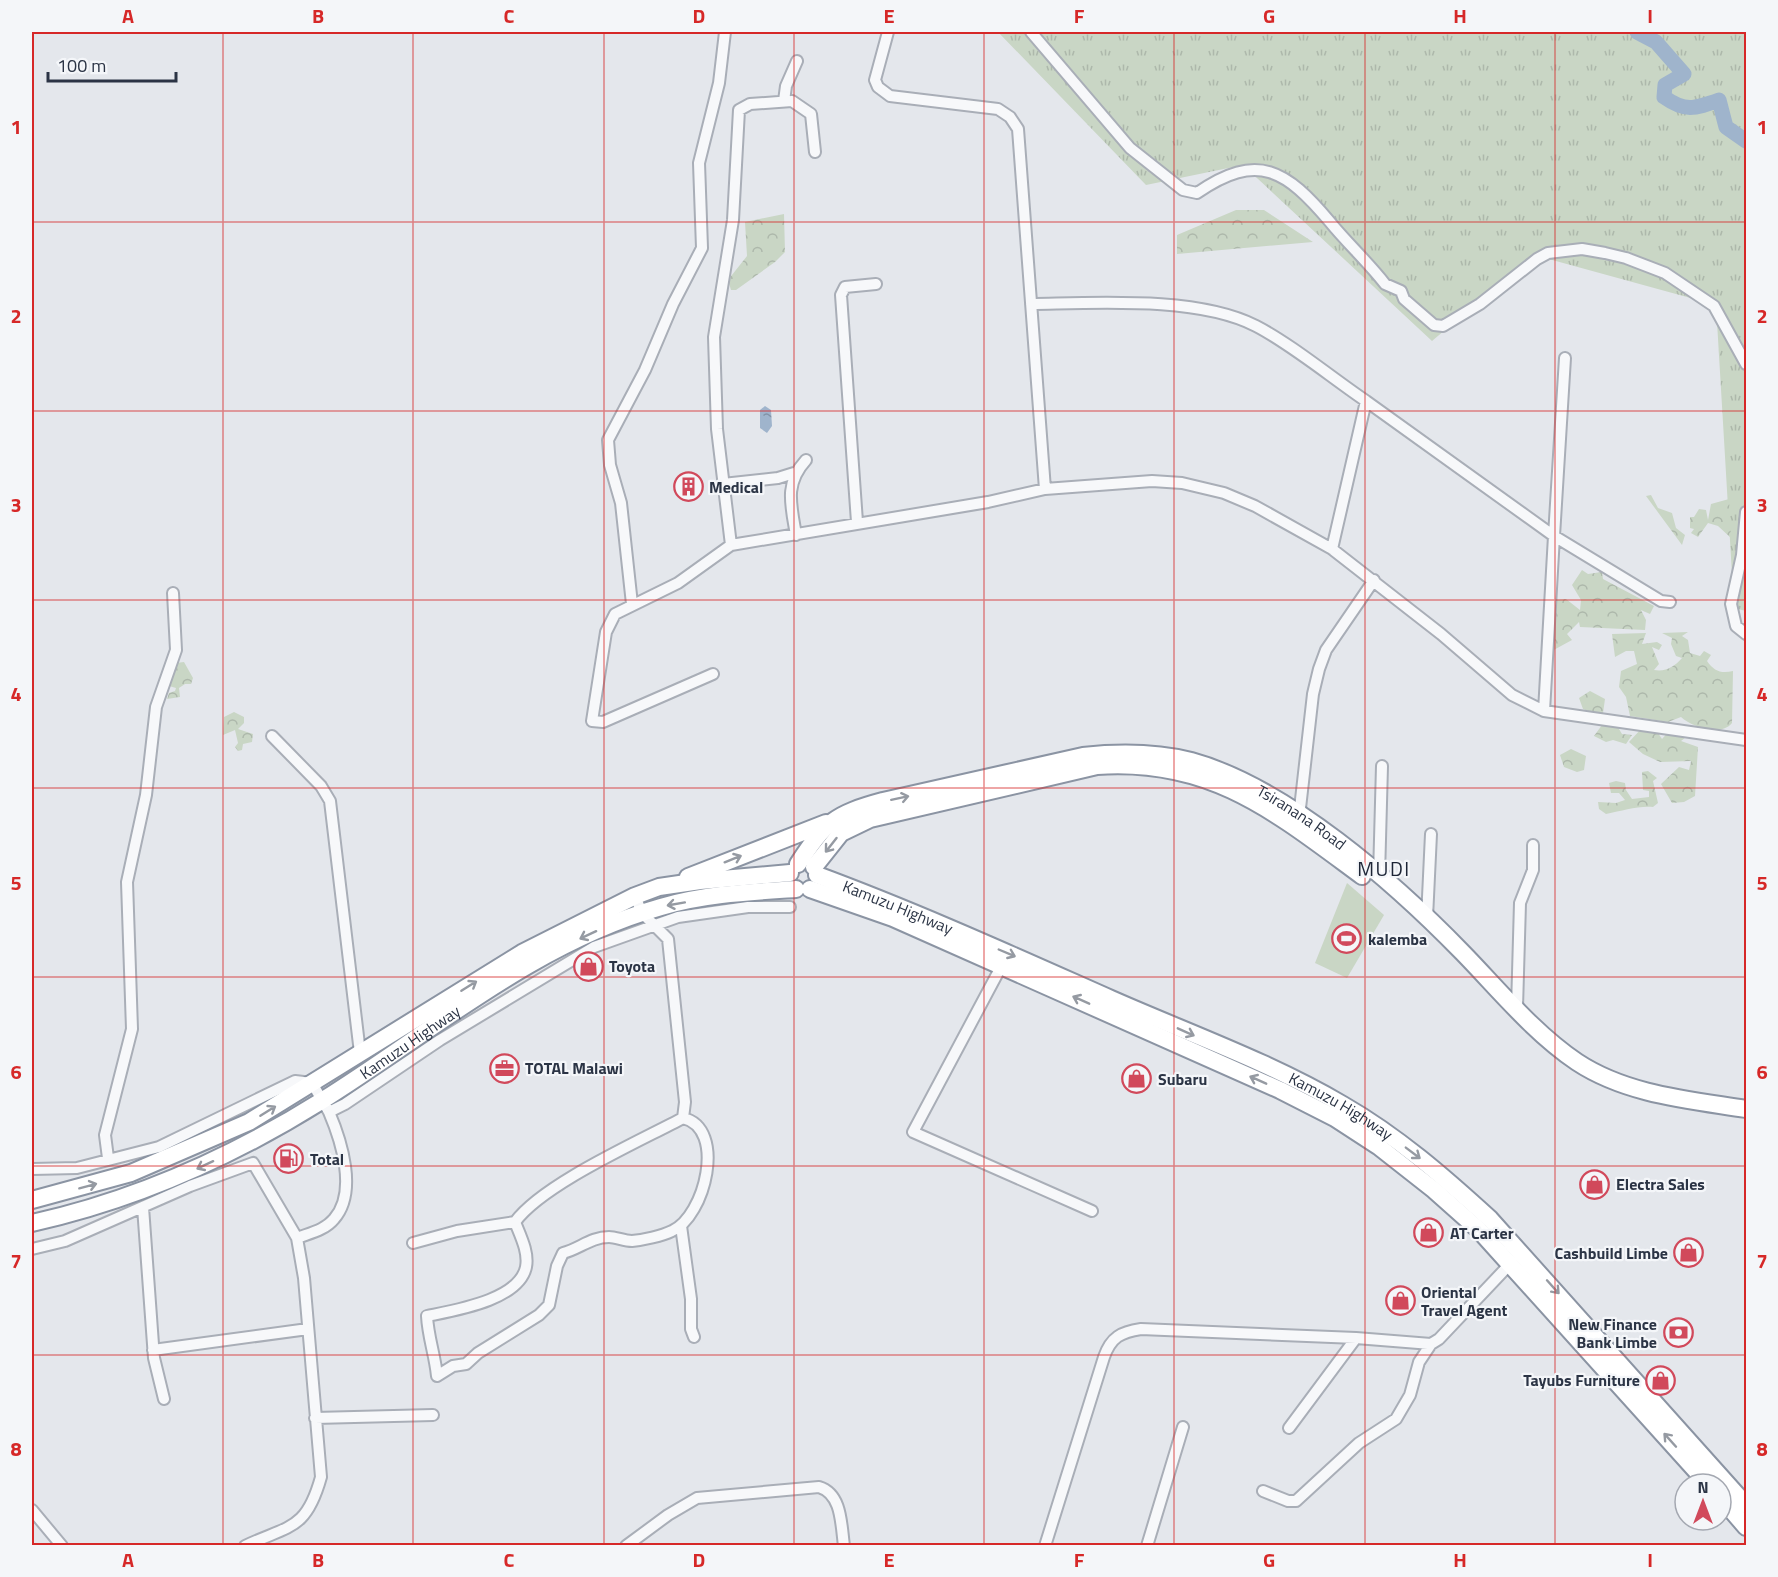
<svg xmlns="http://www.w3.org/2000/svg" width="1778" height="1577" font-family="'Titillium Web',sans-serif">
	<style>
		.grass { fill: url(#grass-tufts) }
		.forest { fill: url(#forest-crowns) }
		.pitch { fill: #c9d6c5 }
		.water { fill: url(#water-ripples) }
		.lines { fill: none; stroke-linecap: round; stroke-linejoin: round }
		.river { stroke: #9fb4cc; stroke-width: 15 }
		.minor-casing { stroke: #a9aeb7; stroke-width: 14 }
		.trunk-casing { stroke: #8b94a3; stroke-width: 20 }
		.minor { stroke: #f7f8fa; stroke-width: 10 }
		.trunk { stroke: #fff; stroke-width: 16 }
		.oneway { stroke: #959aa2 }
		.grid { fill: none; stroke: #d62828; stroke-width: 1.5; stroke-opacity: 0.55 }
		.labels { text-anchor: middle; stroke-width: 4.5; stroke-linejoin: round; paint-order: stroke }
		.poi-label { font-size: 16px; font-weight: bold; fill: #2b3445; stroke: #f4f6f9; text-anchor: start }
		.street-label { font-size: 16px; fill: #2b3445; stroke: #f4f6f9 }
		.quarter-label { font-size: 20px; letter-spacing: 1.5px; fill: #1d2536; stroke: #f4f6f9 }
		.neatline { fill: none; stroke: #d62828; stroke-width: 2 }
		.grid-label { font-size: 20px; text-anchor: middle; font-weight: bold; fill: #d62828 }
	</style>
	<defs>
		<pattern id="grass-tufts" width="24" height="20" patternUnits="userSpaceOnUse" patternTransform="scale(1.5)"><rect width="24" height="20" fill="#c9d6c5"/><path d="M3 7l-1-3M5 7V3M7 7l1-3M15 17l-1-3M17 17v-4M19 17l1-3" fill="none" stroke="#adb8ab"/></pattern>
		<pattern id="forest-crowns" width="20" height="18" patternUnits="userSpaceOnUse" patternTransform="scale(1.5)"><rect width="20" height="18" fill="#c9d6c5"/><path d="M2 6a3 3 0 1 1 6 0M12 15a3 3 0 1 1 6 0" fill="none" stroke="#adb8ab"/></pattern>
		<pattern id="water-ripples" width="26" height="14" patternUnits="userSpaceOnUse" patternTransform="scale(1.5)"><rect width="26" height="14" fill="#9fb4cc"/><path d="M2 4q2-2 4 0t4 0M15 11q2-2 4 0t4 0" fill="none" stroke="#8293a7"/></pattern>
	</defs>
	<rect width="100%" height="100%" fill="#e4e7ec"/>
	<!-- grass -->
	<path class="grass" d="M998,32H1746V611L1734,608L1716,305L1534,255L1432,341L1243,165L1146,185Z"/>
	<!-- forest -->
	<path class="forest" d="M1236,210H1264L1313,242L1177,254V235Z
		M784,214L785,252L775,262L736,290H731L728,280L747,256L745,222Z
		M1651,495L1658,508L1672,513L1676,528L1685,535L1682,545L1646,496Z
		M1729,499L1731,538L1718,526L1708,523L1698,537L1691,533L1694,529L1690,528V517H1694L1699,509L1706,510L1708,520L1711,504Z
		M1582,570L1588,574L1602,572L1603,579L1654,606L1650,614L1641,610L1646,620L1645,630L1580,627L1579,622L1567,634L1572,640L1550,652L1542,644L1554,600L1566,599L1580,610L1581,600L1572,585Z
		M1688,632L1682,636L1688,640L1690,653L1700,656L1704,651L1711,655L1707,661C1714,671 1721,674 1733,671L1732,723C1721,737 1692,727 1681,717L1668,722L1630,716L1626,697L1619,687L1621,671L1637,664L1634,651H1626L1615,657L1612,634L1646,633L1642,644L1657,642L1662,645L1659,650L1652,647L1659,664L1654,670C1666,672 1674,667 1682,658L1676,656L1671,644L1672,638L1662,633Z
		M184,662L193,678L191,684H185L179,688L180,697L167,699L169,693L175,691L176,688L169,686L176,663Z
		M1590,691L1605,699L1603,713L1596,714L1583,709L1579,698Z
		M234,712L244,717V723L238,729L253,734L252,742L243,744L242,750L238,751L235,747L238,743L235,730L223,735L224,717Z
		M1613,719L1622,734L1632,735L1626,744L1613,740L1606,742L1594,736L1602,725Z
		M1673,727L1690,734L1681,741L1698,747L1695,796L1684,802L1672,803L1661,784L1679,767L1689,770L1691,761L1660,762L1643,754L1629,742L1641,729L1656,730L1662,739Z
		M1571,749L1586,756L1584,770L1577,772L1564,767L1560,755Z
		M1648,771L1657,778L1653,781L1658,803L1653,807C1636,806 1623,811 1606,814L1599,809L1598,802L1616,803L1625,800L1619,793H1611L1609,783L1616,781L1625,783L1626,790L1632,799L1649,797V791L1643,790L1642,772Z"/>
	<!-- pitch -->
	<path class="pitch" d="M1347,883L1384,915L1347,978L1315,963Z"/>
	<!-- water -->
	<path class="water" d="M765,406L771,410L772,426L767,433L760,428V410Z"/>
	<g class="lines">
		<!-- river -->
		<path class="river" d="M1637,32L1656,42L1684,74L1665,85L1664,97C1685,112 1694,109 1719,100L1726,127L1746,141"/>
		<defs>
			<path id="minor" d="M888,32L875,80L878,87L890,96L998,109L1010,117L1018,129L1045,489
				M1031,32L1130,148L1183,190L1197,193C1258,151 1286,170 1330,222C1347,243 1368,262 1385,284L1401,291L1404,299L1434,325L1443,326L1480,304L1537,259L1548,253L1582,249L1605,253L1626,258L1665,273L1714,306L1746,364
				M784,101L786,86L797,61
				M1031,304C1096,303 1198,296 1256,326C1291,344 1332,378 1366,401
				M1565,358L1554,536L1661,601L1670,602
				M723,484L778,478L794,473
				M1746,512L1742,555L1731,604L1736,626L1746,634
				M857,522L841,295L845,287L876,284
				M796,535C791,505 784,484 806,460
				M731,545L717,429L714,337L733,220L739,110L750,104L792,101L811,114L815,152
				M1332,549L1366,401L1554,536L1544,711
				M632,604L621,503L610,465L608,440L645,370L673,304L702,248L699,163L719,83L725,32
				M713,674L603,722L592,721L606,632L615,614L678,583L731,545L988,502L1045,489L1152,481L1182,483L1224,493L1255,506L1332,549L1441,634L1512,695L1544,711L1746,740
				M272,736L321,786L330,801L360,1053
				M1299,817L1313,694L1319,669L1326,650L1374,580
				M1379,876L1382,766
				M635,896L642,913L668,939L685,1102L683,1118C638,1142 543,1184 515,1222C520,1235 529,1252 526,1267C519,1300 456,1310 427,1316C428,1337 435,1355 437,1376L453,1366L466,1364L478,1353L539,1315L549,1305L557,1266L563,1253C579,1249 591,1237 609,1237C616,1237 624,1241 632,1241C643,1240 662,1236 672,1231C705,1217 727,1128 683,1118
				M1427,918L1431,834
				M1002,965L913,1132L1092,1211
				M1517,1008L1520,903L1533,870V845
				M108,1158L105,1135L132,1029L127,882L146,795L156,707L176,650L173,593
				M32,1169L77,1168L159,1147L295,1081L312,1083L329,1112L345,1104L440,1040L594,947L678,917L748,907H790
				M143,1207L154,1358L164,1399
				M681,1226L691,1299V1329L694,1337
				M297,1238C310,1233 325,1230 334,1219C358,1192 341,1140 329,1112
				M413,1243L457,1231L515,1222
				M32,1249L65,1241L190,1186L253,1163L297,1238L304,1278L321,1477C306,1531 289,1525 245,1546
				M153,1350L308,1329
				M315,1418L433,1415
				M1289,1428L1356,1338
				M1263,1491L1288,1501H1296L1359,1443L1396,1419L1410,1395L1419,1362L1431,1344
				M32,1510L62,1546
				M626,1546L668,1515L697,1498L819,1487C842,1494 841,1524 844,1546
				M1045,1546L1104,1357C1111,1337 1121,1332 1141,1329L1356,1338L1431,1344L1439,1339L1510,1264
				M1147,1546L1183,1427"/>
			<g id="trunk">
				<path id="s1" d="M798,864C825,822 835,814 883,801L1083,756C1120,752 1155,752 1191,761C1286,787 1395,883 1463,953C1499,990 1534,1033 1577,1062C1627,1095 1690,1100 1746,1109"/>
				<path d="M814,867L841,833L870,819L1097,766C1211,758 1275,812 1362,876"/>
				<path id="s2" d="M817,875C917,912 1014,956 1111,999C1188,1033 1270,1062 1343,1105C1397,1136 1444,1177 1490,1219L1746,1505"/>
				<path d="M688,877L826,823"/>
				<path d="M810,889L893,918L1280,1090L1335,1118L1378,1146L1434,1190L1479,1230L1708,1484"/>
				<path d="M32,1200L131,1173L249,1122L522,953L635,896L659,887L700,881L790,873"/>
				<path id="s3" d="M32,1223C136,1200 232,1157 323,1100C433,1031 534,943 661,907C704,894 752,892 796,889"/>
				<path d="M1721,1498L1746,1527"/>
			</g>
		</defs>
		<!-- minor casing -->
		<use href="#minor" class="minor-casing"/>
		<!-- trunk casing -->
		<use href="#trunk" class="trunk-casing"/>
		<!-- minor -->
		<use href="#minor" class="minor"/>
		<!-- trunk -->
		<use href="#trunk" class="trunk"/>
	</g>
	<!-- one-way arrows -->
	<defs><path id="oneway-shaft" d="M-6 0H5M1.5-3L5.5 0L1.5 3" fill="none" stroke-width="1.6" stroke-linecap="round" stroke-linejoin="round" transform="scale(1.5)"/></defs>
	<g class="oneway">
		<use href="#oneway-shaft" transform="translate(900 798) rotate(-12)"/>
		<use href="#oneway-shaft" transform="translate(831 845) rotate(128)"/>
		<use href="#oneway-shaft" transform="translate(733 859) rotate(-22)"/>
		<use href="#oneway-shaft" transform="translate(676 904) rotate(170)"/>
		<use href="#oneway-shaft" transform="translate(588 935) rotate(155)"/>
		<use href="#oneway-shaft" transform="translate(1007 953) rotate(23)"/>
		<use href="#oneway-shaft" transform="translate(469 986) rotate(-32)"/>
		<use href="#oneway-shaft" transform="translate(1081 1000) rotate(-156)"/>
		<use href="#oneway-shaft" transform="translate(1186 1032) rotate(24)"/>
		<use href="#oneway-shaft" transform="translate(1258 1080) rotate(-156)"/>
		<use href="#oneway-shaft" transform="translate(268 1111) rotate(-32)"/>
		<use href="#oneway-shaft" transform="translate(1413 1153) rotate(37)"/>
		<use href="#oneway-shaft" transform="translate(205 1165) rotate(155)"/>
		<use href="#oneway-shaft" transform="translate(88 1186) rotate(-15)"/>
		<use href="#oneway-shaft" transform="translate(1553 1287) rotate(48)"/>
		<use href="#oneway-shaft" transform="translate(1670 1440) rotate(-132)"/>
	</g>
	<!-- grid -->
	<path class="grid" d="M223,32V1546M413,32V1546M604,32V1546M794,32V1546M984,32V1546M1174,32V1546M1365,32V1546M1555,32V1546M32,222H1746M32,411H1746M32,600H1746M32,788H1746M32,977H1746M32,1166H1746M32,1355H1746"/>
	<!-- icons -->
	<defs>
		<symbol id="building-ring" viewBox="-11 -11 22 22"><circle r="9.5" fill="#f4f6f9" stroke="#d1495b" stroke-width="1.5"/><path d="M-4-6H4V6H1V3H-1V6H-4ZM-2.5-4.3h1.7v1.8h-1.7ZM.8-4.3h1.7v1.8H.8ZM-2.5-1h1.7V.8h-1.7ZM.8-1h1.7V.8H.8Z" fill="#d1495b"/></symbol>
		<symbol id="stadium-ring" viewBox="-11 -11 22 22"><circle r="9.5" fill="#f4f6f9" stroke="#d1495b" stroke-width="1.5"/><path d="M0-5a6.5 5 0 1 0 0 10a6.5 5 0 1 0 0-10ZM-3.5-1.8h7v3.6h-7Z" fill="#d1495b"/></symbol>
		<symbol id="shop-ring" viewBox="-11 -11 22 22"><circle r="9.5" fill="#f4f6f9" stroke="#d1495b" stroke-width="1.5"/><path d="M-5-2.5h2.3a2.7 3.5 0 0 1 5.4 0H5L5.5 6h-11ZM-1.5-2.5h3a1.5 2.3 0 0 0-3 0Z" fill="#d1495b"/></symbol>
		<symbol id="office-ring" viewBox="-11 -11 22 22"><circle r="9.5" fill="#f4f6f9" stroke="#d1495b" stroke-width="1.5"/><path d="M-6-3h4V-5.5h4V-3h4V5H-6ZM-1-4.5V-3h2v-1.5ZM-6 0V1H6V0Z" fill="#d1495b"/></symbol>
		<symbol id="fuel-ring" viewBox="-11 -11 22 22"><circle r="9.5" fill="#f4f6f9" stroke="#d1495b" stroke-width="1.5"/><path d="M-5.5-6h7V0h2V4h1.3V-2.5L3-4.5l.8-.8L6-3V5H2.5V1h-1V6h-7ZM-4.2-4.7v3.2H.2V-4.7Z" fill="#d1495b"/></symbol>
		<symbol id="bank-ring" viewBox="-11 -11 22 22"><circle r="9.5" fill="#f4f6f9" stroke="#d1495b" stroke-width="1.5"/><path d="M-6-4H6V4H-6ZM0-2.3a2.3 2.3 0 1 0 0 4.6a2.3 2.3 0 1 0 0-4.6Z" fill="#d1495b"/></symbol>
	</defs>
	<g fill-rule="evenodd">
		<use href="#building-ring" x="672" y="470" width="33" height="33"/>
		<use href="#stadium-ring" x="1330" y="922" width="33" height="33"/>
		<use href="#shop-ring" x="572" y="950" width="33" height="33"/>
		<use href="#office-ring" x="488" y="1052" width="33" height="33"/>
		<use href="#shop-ring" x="1120" y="1062" width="33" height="33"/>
		<use href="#fuel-ring" x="272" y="1142" width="33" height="33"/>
		<use href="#shop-ring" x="1578" y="1168" width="33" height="33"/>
		<use href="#shop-ring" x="1412" y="1216" width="33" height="33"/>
		<use href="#shop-ring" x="1672" y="1236" width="33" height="33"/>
		<use href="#shop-ring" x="1384" y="1284" width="33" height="33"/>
		<use href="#bank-ring" x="1662" y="1316" width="33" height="33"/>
		<use href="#shop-ring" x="1644" y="1364" width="33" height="33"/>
	</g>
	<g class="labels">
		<!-- poi labels -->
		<g class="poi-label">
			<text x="709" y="493">Medical</text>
			<text x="1368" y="945">kalemba</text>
			<text x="609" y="972">Toyota</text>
			<text x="525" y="1074">TOTAL Malawi</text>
			<text x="1158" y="1085">Subaru</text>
			<text x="310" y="1165">Total</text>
			<text x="1616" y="1190">Electra Sales</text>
			<text x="1450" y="1239">AT Carter</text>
			<text x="1668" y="1259" text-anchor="end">Cashbuild Limbe</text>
			<text x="1421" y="1298">Oriental<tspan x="1421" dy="18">Travel Agent</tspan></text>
			<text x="1657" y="1330" text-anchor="end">New Finance<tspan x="1657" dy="18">Bank Limbe</tspan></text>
			<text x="1640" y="1386" text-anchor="end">Tayubs Furniture</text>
		</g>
		<!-- street labels -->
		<g class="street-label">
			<text dy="6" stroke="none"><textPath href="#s1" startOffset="548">Tsiranana Road</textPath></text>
			<text dy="6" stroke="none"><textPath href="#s2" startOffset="87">Kamuzu Highway</textPath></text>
			<text dy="6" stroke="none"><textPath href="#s3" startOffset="422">Kamuzu Highway</textPath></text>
			<text dy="6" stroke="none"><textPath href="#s2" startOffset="573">Kamuzu Highway</textPath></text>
		</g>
		<!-- quarter labels -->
		<g class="quarter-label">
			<text x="1384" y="876">MUDI</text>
		</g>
	</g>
	<!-- border -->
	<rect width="1778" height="1577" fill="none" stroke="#f4f6f9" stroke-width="66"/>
	<!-- north arrow -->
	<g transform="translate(1703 1502)"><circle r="28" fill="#f4f6f9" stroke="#a4a8b1" stroke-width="1.5"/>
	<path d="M0-4.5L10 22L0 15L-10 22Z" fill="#d1495b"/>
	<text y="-9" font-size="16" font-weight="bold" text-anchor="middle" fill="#2b3445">N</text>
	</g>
	<!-- scale -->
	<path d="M48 72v9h128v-9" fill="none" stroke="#2b3445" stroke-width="3"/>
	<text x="57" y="72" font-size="18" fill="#2b3445" stroke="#f4f6f9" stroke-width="4.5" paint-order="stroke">100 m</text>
	<rect x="33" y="33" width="1712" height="1511" class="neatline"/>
	<g class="grid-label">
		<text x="128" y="23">A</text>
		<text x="318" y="23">B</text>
		<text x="509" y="23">C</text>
		<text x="699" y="23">D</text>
		<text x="889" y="23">E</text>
		<text x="1079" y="23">F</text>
		<text x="1269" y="23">G</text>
		<text x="1460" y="23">H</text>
		<text x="1650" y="23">I</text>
		<text x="16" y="134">1</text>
		<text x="1762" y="134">1</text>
		<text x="16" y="323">2</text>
		<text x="1762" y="323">2</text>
		<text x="16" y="512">3</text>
		<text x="1762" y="512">3</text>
		<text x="16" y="701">4</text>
		<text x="1762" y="701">4</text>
		<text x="16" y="890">5</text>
		<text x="1762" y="890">5</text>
		<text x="16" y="1079">6</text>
		<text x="1762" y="1079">6</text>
		<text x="16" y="1268">7</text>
		<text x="1762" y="1268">7</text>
		<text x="16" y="1456">8</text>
		<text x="1762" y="1456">8</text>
		<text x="128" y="1567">A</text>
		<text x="318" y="1567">B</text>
		<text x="509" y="1567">C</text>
		<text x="699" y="1567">D</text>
		<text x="889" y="1567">E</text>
		<text x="1079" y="1567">F</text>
		<text x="1269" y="1567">G</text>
		<text x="1460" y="1567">H</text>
		<text x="1650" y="1567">I</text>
	</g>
</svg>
